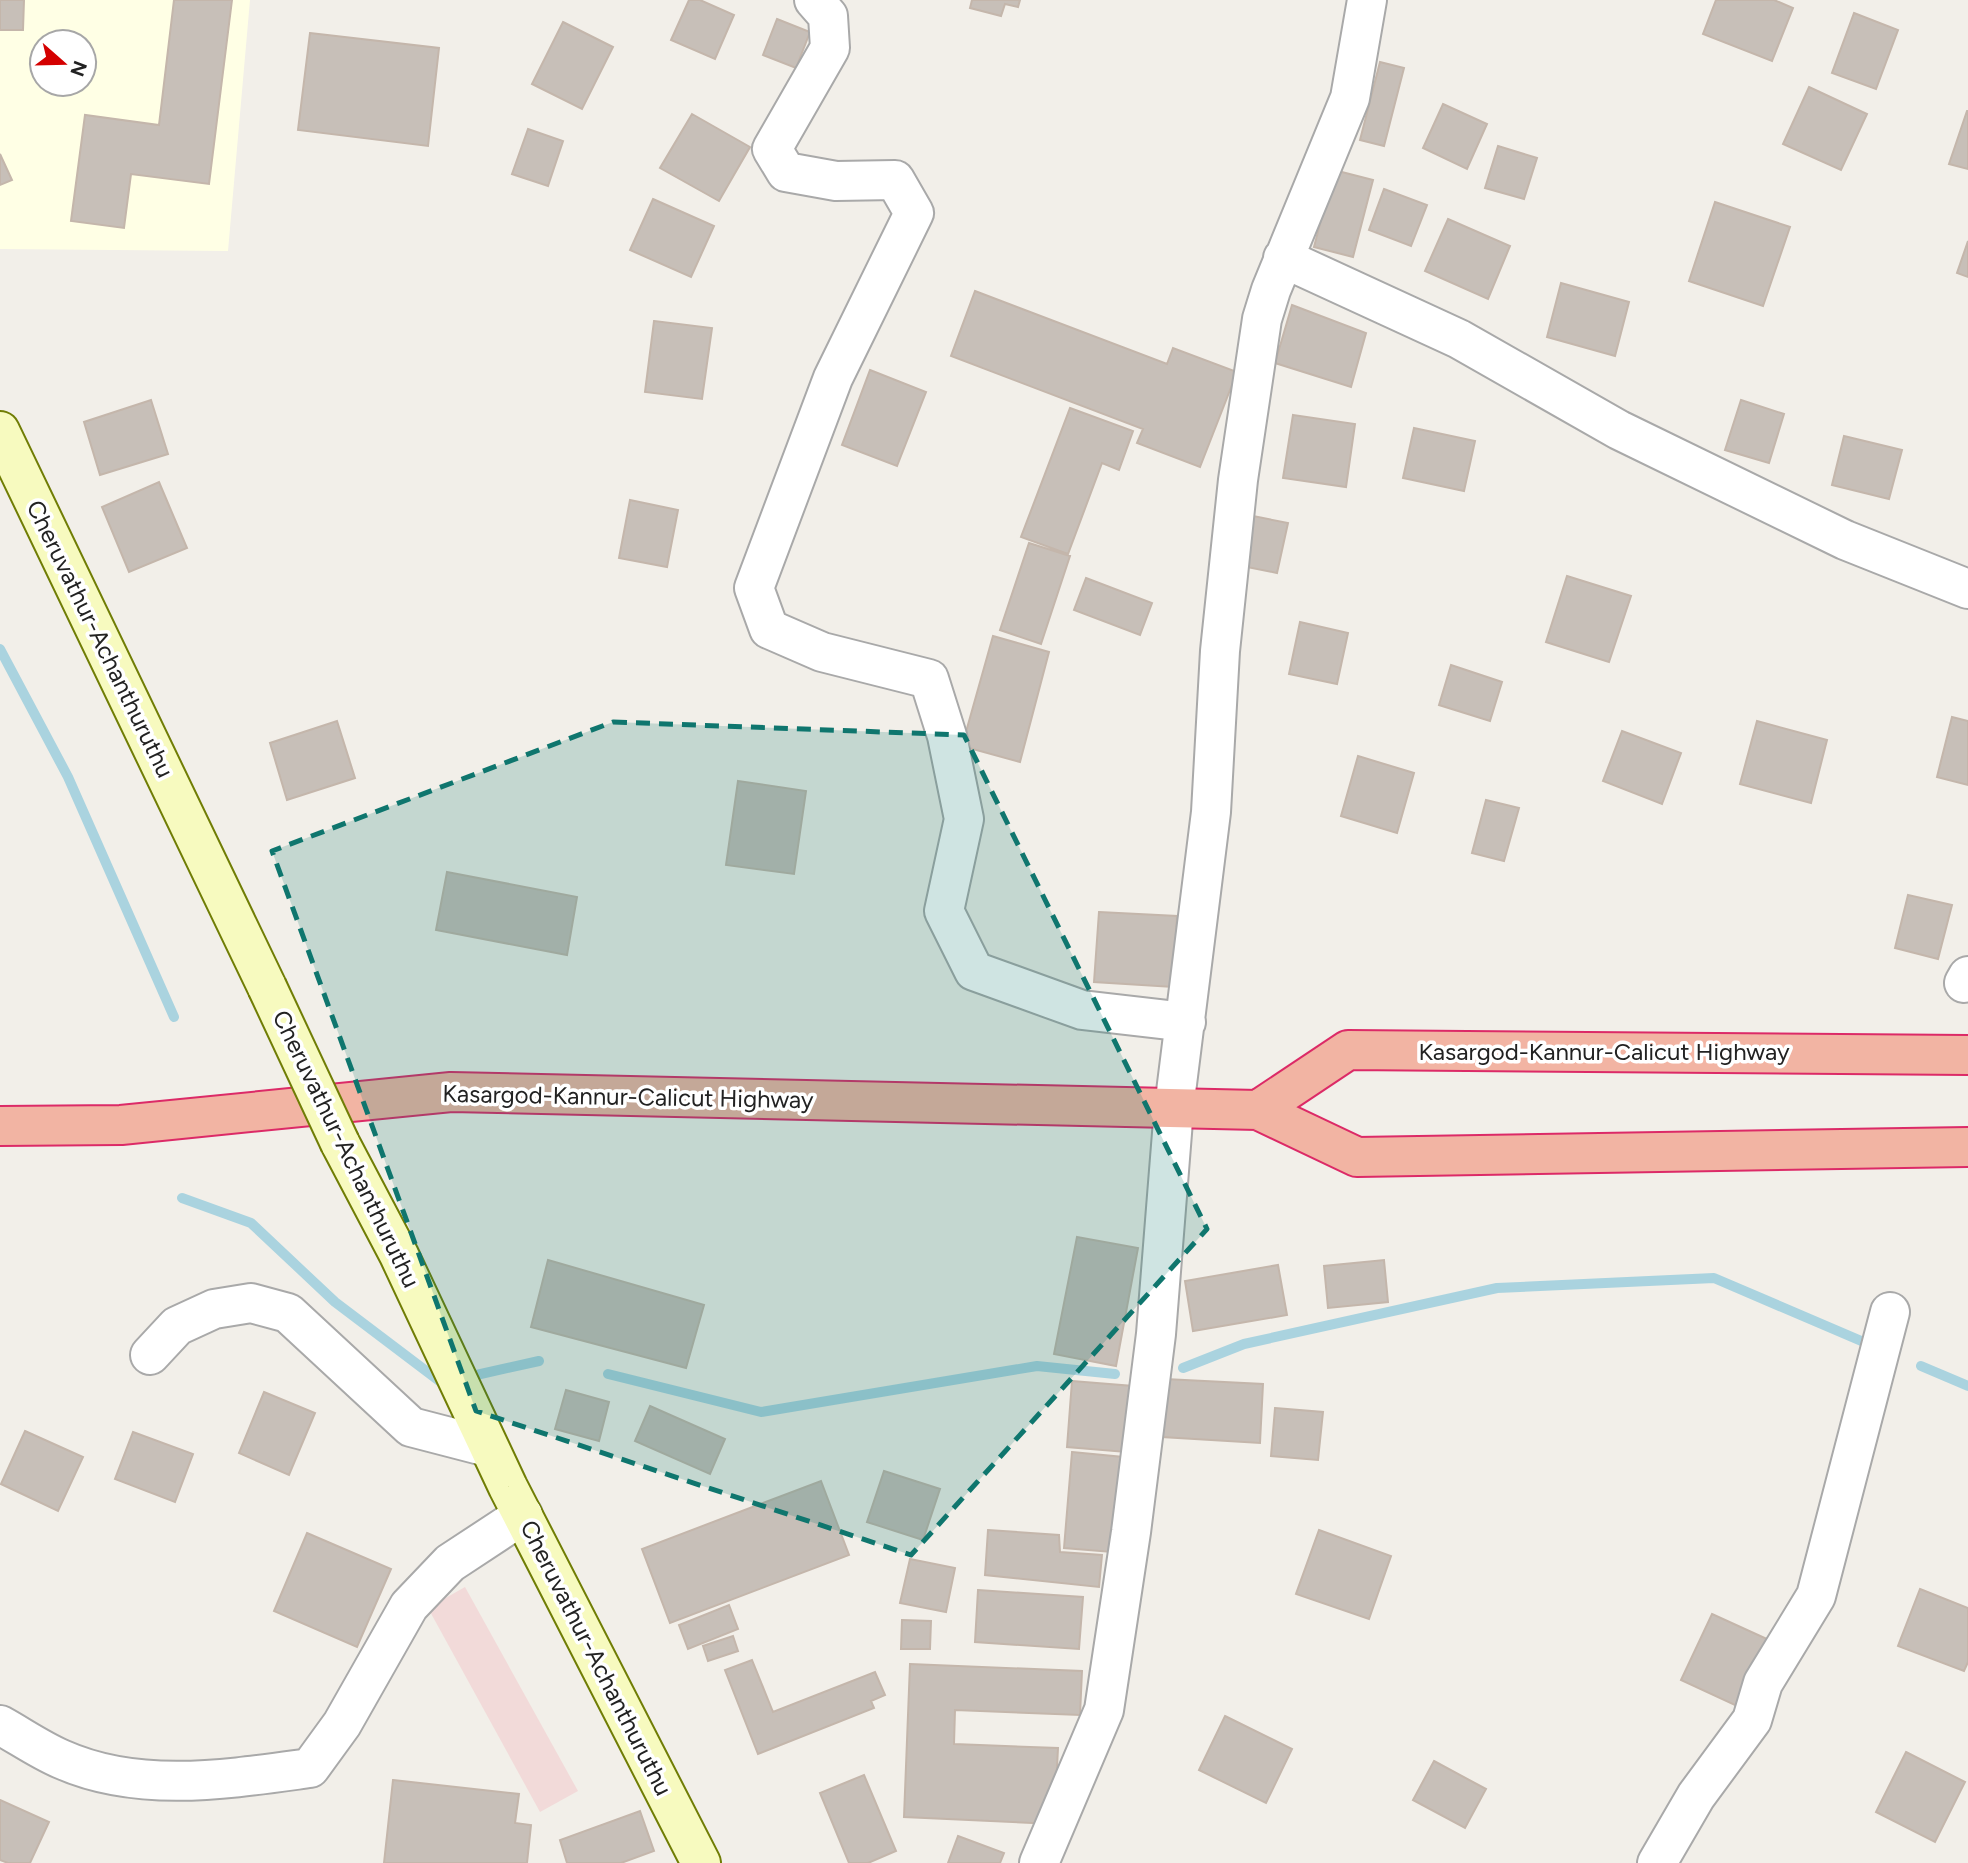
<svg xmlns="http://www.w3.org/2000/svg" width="1968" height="1863" font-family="Figtree,sans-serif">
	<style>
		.commercial { fill: #f2dad9 }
		.education { fill: #ffffe5; fill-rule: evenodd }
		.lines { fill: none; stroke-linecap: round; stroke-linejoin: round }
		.stream { stroke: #aad3df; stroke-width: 10 }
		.building { fill: #c7bfb8; stroke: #c4b6ab; stroke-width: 2 }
		.minor-casing { stroke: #a9a9a9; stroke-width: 42 }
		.secondary-casing { stroke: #707d05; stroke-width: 42 }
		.trunk-casing { stroke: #dc2a67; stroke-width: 42 }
		.minor { stroke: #fff; stroke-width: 38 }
		.secondary { stroke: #f7fabf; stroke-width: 38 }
		.trunk { stroke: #f2b4a3; stroke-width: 38 }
		.secondary-bridge-casing { stroke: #707d05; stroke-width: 42; stroke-linecap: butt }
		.secondary-bridge { stroke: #f7fabf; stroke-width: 38 }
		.marked { fill: #0f766e; fill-opacity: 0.2; stroke: #0f766e; stroke-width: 5; stroke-dasharray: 14 9; stroke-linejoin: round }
		.labels { text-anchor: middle; stroke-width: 7; stroke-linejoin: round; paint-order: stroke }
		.street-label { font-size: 24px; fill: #222; stroke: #fff }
	</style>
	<rect width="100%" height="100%" fill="#f2efe9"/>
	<!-- commercial -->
	<path class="commercial" d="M465,1587L578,1791L540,1812L428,1608Z"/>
	<!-- education -->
	<path class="education" d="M0,0H250L228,251L0,249ZM42,42H84V84H42Z"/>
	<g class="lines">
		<!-- stream -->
		<path class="stream" d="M0,649L68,777L174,1017
			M182,1198L251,1223L335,1302L442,1383L447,1382
			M1921,1366L1968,1386
			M1183,1368L1244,1344L1497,1288L1714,1278L1873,1346
			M608,1374L761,1412L1037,1366L1115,1374
			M463,1378L539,1361"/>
	</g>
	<!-- building -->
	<path class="building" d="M0,0H24L23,30H0Z
		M174,0H232L209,184L131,174L124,228L71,221L85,115L159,125Z
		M689,0H700L734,15L715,59L671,40Z
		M972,0H1020L1018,7L1005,4L1001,16L970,8Z
		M1716,0H1774L1793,8L1772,61L1703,34Z
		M1854,13L1898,30L1876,89L1832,73Z
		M777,19L810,32L796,68L763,55Z
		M563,22L613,47L582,109L532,84Z
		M310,33L439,48L428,146L298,130Z
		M1380,62L1404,68L1384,146L1360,140Z
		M1809,87L1867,114L1841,170L1783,144Z
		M1443,104L1487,124L1467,169L1423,148Z
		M1967,111H1968V169L1949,164Z
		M692,114L750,147L719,201L660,168Z
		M528,129L563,141L548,186L512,174Z
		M1498,146L1537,158L1524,199L1485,188Z
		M0,154L12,180L0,185Z
		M1334,170L1373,180L1353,257L1314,247Z
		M1384,189L1427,205L1411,246L1369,230Z
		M653,199L714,226L691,277L630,250Z
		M1715,202L1790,227L1763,306L1689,281Z
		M1448,219L1510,246L1488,299L1425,271Z
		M1968,241V277L1957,273Z
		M1561,283L1629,302L1615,356L1547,337Z
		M975,291L1167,364L1173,348L1237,372L1200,467L1137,443L1143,429L951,356Z
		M1292,305L1366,333L1351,387L1275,363Z
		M654,321L712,328L702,399L645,392Z
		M870,370L926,392L897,466L842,445Z
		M151,400L168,454L100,475L84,422Z
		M1741,400L1784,414L1769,463L1725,450Z
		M1070,408L1133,431L1119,470L1102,463L1068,554L1021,537Z
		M1293,415L1355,424L1346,487L1283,478Z
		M1414,428L1475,441L1464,491L1403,478Z
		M1844,436L1902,450L1889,499L1832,485Z
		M159,482L187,548L129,572L102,507Z
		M630,500L678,510L667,567L619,558Z
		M1248,515L1288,523L1277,573L1237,565Z
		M1029,543L1070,556L1041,644L1000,630Z
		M1567,576L1631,596L1609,662L1546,642Z
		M1086,578L1152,603L1140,635L1074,610Z
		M1300,622L1348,633L1337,684L1289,674Z
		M993,636L1049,652L1020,762L962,746Z
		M1451,665L1502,682L1490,721L1439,705Z
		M1952,717L1968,721V785L1937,777Z
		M337,721L355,778L287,800L270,743Z
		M1757,721L1827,740L1811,803L1740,784Z
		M1622,731L1681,753L1662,804L1603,781Z
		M1358,756L1414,773L1397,833L1341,816Z
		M738,781L806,791L794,874L726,865Z
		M1486,800L1519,808L1504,861L1472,853Z
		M447,872L577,897L567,955L436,930Z
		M1908,895L1952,905L1938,959L1895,948Z
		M1099,912L1177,916L1173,987L1094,982Z
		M1077,1237L1138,1248L1116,1366L1054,1354Z
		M548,1260L704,1305L686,1368L531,1327Z
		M1384,1260L1388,1302L1328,1308L1324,1266Z
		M1278,1265L1287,1315L1193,1331L1185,1281Z
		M1165,1379L1263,1384L1260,1443L1162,1437Z
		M1072,1381L1133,1386L1126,1452L1067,1447Z
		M566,1390L609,1402L599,1441L555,1429Z
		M264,1392L315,1413L289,1475L239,1453Z
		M650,1406L725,1439L710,1474L635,1441Z
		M1275,1408L1323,1412L1318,1460L1271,1456Z
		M25,1431L83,1457L58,1511L1,1484Z
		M133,1432L193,1454L175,1502L115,1479Z
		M1072,1452L1123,1457L1112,1552L1064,1548Z
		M884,1471L940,1489L923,1540L867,1522Z
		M821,1481L849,1555L670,1623L642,1549Z
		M988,1530L1059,1535L1060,1552L1102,1555L1099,1587L985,1575Z
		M1319,1530L1391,1556L1369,1619L1296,1594Z
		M307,1533L391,1569L357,1647L274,1611Z
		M910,1559L955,1568L946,1612L900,1603Z
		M1920,1589L1968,1608V1662L1964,1671L1898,1646Z
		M978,1590L1083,1597L1079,1649L975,1642Z
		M729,1605L738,1629L688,1649L679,1625Z
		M1712,1614L1767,1639L1737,1706L1681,1680Z
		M902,1620L931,1621L930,1649H901Z
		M733,1636L738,1651L708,1661L703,1646Z
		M752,1660L773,1712L875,1672L885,1695L871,1701L874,1708L758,1754L725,1670Z
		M910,1664L1082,1671L1080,1715L955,1710L954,1744L1058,1748L1054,1824L904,1817Z
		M1225,1716L1292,1749L1266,1803L1199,1770Z
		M1906,1752L1965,1782L1935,1842L1876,1812Z
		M1434,1761L1486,1789L1465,1828L1413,1800Z
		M864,1775L896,1851L868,1863H849L820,1793Z
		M393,1780L519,1794L515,1823L531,1825L527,1863H384Z
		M0,1800L49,1822L30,1863H8L0,1860Z
		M640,1811L654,1851L621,1863H567L560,1840Z
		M958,1836L1004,1853L1000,1863H948Z"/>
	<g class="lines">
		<defs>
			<path id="minor" d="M814,0L828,16L830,48L772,149L786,172L836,181L895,180L914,213L833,378L754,588L769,629L822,652L929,679L947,736L964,819L944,911L974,971L1082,1010L1186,1022
				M1283,258L1459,339L1619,430L1845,540L1968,589
				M1964,983L1968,976
				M150,1355L177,1326L214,1309L251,1303L288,1313L411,1427L488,1447
				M0,1725C20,1736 40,1750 61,1759C139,1794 229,1779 310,1768L342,1724L409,1606L450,1563L523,1515
				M1039,1863L1104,1710L1131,1532L1156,1334L1174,1108L1211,812L1220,651L1238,480L1262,319L1271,290L1350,98L1367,0
				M1657,1863L1696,1796L1752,1720L1763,1683L1816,1596L1890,1312"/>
			<path id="secondary" d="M0,431L267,987
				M340,1143L399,1255L508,1487L701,1863"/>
			<path id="trunk" d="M1258,1110L1348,1050L1968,1055
				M0,1126L121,1125L451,1092L1258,1110L1357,1157L1968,1147"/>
		</defs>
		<!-- minor casing -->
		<use href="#minor" class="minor-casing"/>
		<!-- secondary casing -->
		<use href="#secondary" class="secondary-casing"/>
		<!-- trunk casing -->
		<use href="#trunk" class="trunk-casing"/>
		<!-- minor -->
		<use href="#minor" class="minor"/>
		<!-- secondary -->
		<use href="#secondary" class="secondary"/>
		<!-- trunk -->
		<use href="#trunk" class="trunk"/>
		<defs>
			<path id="secondary-bridge" d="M267,987L340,1143"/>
		</defs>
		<!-- secondary-bridge casing -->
		<use href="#secondary-bridge" class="secondary-bridge-casing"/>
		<!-- secondary-bridge -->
		<use href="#secondary-bridge" class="secondary-bridge"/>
	</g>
	<!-- marked area -->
	<path class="marked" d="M613,722L964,735L1207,1229L911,1555L476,1411L272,851Z"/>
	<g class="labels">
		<!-- street labels -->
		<g class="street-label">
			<text transform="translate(100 639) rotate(64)" y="8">Cheruvathur-Achanthuruthu</text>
			<text x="1604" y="1060">Kasargod-Kannur-Calicut Highway</text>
			<text transform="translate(628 1097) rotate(1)" y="8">Kasargod-Kannur-Calicut Highway</text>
			<text transform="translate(346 1149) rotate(64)" y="8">Cheruvathur-Achanthuruthu</text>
			<text transform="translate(596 1658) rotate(63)" y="8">Cheruvathur-Achanthuruthu</text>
		</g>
	</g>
	<!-- north arrow -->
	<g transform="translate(63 63) rotate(110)"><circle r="33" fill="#ffffff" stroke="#a7a7a7" stroke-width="2"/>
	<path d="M0-5L12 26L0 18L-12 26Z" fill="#d40000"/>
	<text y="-10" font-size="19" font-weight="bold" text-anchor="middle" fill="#222222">N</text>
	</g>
</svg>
